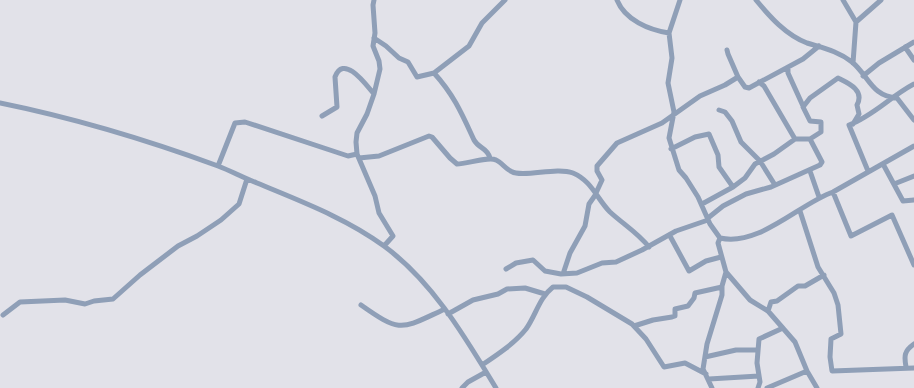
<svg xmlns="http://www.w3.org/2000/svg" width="914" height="388" font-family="'Source Sans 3',sans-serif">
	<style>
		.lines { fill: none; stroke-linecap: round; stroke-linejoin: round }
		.minor { stroke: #8f9fb7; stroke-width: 5 }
	</style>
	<rect width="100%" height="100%" fill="#e2e2e9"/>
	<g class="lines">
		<!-- minor -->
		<path class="minor" d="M617,0C625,20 649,30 669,33
			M680,0L669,33L672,58L668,83L674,112L669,138L679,170L686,178L698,197L710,224L720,238
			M756,0C770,17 786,35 807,43C823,48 838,51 852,62C869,76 871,96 897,98L914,120
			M843,0L856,22L853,63
			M856,22L881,0
			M374,38L386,46L399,58L408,62L417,77L434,73L469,46L482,23L505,0
			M905,47L914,60
			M727,50L728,54L738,77
			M788,67V73L803,106
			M434,73C454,95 462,114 474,140C479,149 487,147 490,158
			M863,76L879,63L914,42
			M759,82L764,86L795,139H810
			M374,94L380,69L379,61L373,46L375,33L373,5L374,0
			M0,103C74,118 147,140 218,166C231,171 244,178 257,183C300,201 346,218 384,246C433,282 465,337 496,388
			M719,110L725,112L732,121L741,142L760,161L775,185
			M322,116L337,107L335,77C344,53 367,86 374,94L367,114L357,133L356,142L357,154L375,196L379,213L393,236L384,246
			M671,149L695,137L709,134L718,155L719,167L733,187
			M359,158L379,156L429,136L432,137L450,158L457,164C467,164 489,156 496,160C503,163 507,172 516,173C531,176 557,167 573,173C592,181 597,199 610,212C623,224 638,233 649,247
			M883,164L903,201L914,200
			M218,166L235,123L245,122L348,156L357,154
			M810,171L819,197
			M868,171L849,125C873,116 891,96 914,84
			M894,184L914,176
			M833,192L851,236L892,215L914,265
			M596,193L602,180L597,171V166L617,143L662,123L700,96L725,85L738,77L745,87L749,88L803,59L819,46
			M702,204L733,187L745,178L755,164L774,154L795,139
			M800,211L818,267L834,293L838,305L841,334L831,339L830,357L832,371L914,368
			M708,218L723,206L746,194L771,187L820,165L822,162L810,139L821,132V122L810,121L803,107L810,98L838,78C848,83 865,90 857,105L859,114L853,124
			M670,236L689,271L706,261L721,257
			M506,269L516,263L533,260L545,271L561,274L577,273L602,263L616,262L642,250L676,231L708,220
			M563,274L570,253L585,226L589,204L596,194
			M361,305C402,334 401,329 445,309
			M768,311L771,302L777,301L798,286H805L824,275
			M448,314L473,300L498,294L507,289L525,288L545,294
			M3,315L20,302L65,300L85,304L94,301L113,299L140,275L178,246L197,236L221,220L239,204L247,179
			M634,326L653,320L672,317L675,316V309L688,306L694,298L695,293L722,287
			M705,357L736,350H758
			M482,365C497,355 515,343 526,329C536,315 539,298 553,287H566L587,297L632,324L646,339L664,367L685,363L706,374
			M906,367C904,356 904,351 914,344
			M709,379L759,376
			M462,388L468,382L486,372
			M712,388L703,369L707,344L722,295V286L726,272
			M758,388L760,382L757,363L759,339L783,328
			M767,388L807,371
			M817,388L807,371L795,342L768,311L750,300L726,272L718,243L720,238C759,247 799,204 833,192L914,146"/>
	</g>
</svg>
